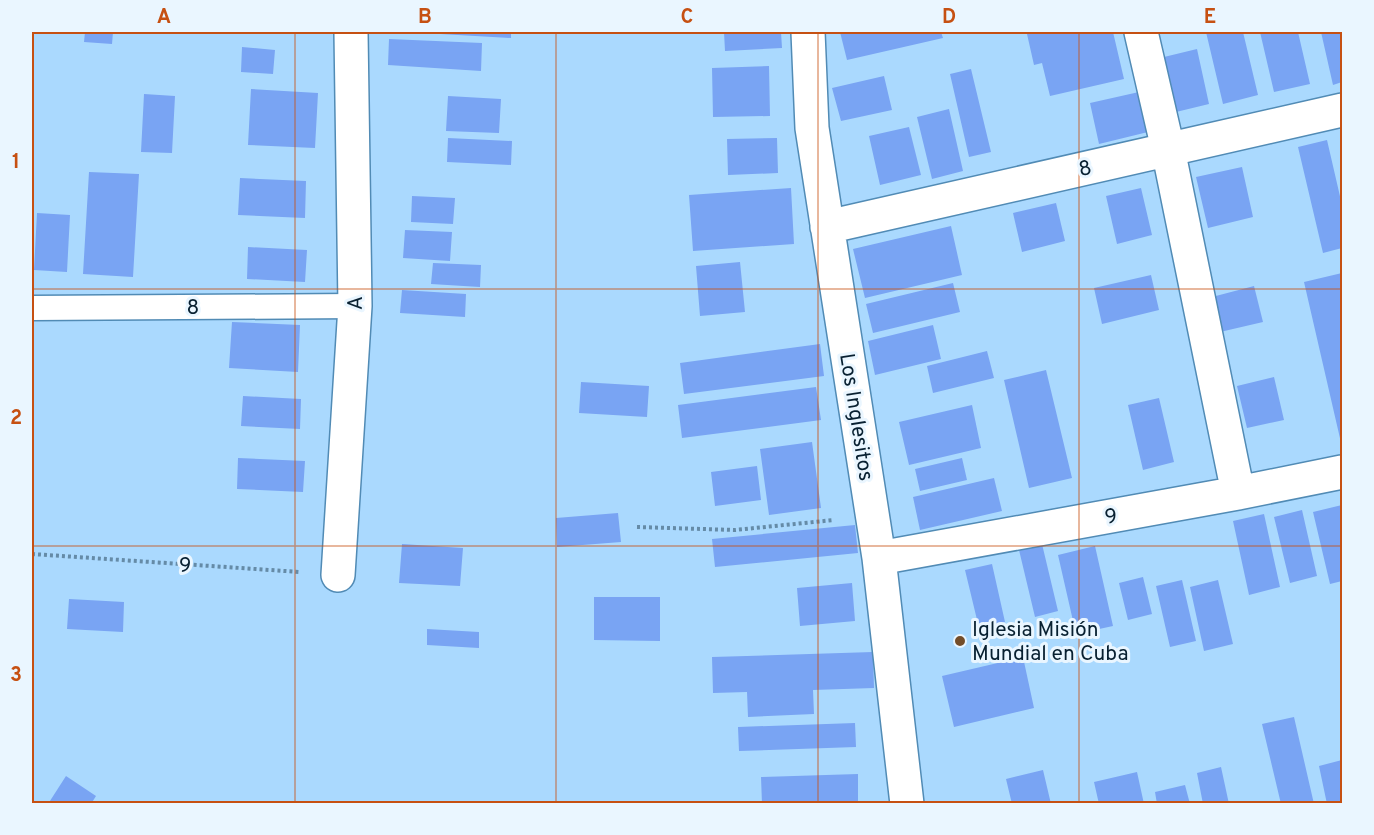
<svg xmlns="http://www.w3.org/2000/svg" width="1374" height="835" font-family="Overpass,sans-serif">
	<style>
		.building { fill: #79a4f3 }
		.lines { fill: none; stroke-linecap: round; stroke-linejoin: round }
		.lane-casing { stroke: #518bb5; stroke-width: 27 }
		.street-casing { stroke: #518bb5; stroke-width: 36 }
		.path { stroke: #658ba7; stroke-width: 4; stroke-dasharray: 3 3; stroke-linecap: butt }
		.lane { stroke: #fff; stroke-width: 24 }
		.street { stroke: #fff; stroke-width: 33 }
		.grid { fill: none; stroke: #c65012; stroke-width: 1.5; stroke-opacity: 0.55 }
		.poi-dot { fill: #734d2a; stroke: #eaf6ff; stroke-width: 2 }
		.labels { text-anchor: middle; stroke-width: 6; stroke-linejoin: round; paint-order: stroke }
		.street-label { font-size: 21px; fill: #082031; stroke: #eaf6ff }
		.poi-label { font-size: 21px; fill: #082031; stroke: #eaf6ff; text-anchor: start }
		.neatline { fill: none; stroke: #c65012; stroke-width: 2 }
		.grid-label { font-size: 20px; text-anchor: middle; font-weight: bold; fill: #c65012 }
	</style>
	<rect width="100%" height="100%" fill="#aad9fe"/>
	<!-- building -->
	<path class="building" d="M85,32H113L112,44L84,42Z
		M423,32H511V38L423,33Z
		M724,32H781L782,48L725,51Z
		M840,32H941L943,38L847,60Z
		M1039,32H1113L1124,79L1050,96L1042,63L1034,65L1027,34Z
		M1206,32H1243L1258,95L1223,104Z
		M1260,32H1298L1310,84L1274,92Z
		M1321,32H1342V82L1333,85Z
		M389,39L482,43L481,71L388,65Z
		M242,47L275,50L273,74L241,72Z
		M1197,49L1209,104L1176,112L1164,57Z
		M769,66L770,116L713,117L712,68Z
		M971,69L991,152L969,157L950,74Z
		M884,76L892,110L841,121L832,88Z
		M251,89L318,93L315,148L248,145Z
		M1139,92L1148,132L1099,144L1090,103Z
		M144,94L175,96L172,153L141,152Z
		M448,96L501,99L499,133L446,131Z
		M949,109L963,171L932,179L917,117Z
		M909,127L921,175L880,185L869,136Z
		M448,138L512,141L511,165L447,162Z
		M777,138L778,173L728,175L727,139Z
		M1327,140L1342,205V248L1323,253L1298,147Z
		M1242,167L1253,217L1208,228L1196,177Z
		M89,172L139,174L133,277L83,274Z
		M240,178L306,181L305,218L238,215Z
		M791,188L794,244L693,251L689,195Z
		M1141,188L1152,235L1117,244L1106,196Z
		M412,196L455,198L453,224L411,222Z
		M1056,203L1065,241L1022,252L1013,213Z
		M37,213L70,215L67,272L34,270Z
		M951,226L962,275L865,298L853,249Z
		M405,230L452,232L450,261L403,258Z
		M248,247L307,250L305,282L247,279Z
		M740,262L745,312L700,316L696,266Z
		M433,263L481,265L480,287L431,284Z
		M1342,273V447L1304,282Z
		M1151,275L1159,310L1102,324L1094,288Z
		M953,283L960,312L873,333L866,304Z
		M1254,286L1263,322L1220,332L1212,297Z
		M402,290L466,294L465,317L400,313Z
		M232,322L300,325L298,372L229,368Z
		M933,325L941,359L875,375L868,341Z
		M820,344L824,376L684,394L680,363Z
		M987,351L994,378L933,393L927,366Z
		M1046,370L1072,478L1029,488L1004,380Z
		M1274,377L1284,420L1247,428L1237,386Z
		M581,382L649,386L647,417L579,413Z
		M816,387L821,420L682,438L678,405Z
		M243,396L301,399L300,429L241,426Z
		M1159,398L1174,462L1143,470L1128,405Z
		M972,405L981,448L909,465L899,422Z
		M812,442L821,508L769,515L760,449Z
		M238,458L305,461L303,492L237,489Z
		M962,458L967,480L920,491L915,469Z
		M757,466L761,500L715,506L711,472Z
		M994,478L1002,511L920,530L913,497Z
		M1342,505V581L1330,584L1313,512Z
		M1302,510L1317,576L1290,583L1274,517Z
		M618,513L621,542L557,547L556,518Z
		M1264,514L1280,587L1249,595L1233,521Z
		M855,525L858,553L715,567L712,539Z
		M402,544L463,548L460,586L399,583Z
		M1042,544L1058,611L1035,617L1019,550Z
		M1095,546L1113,626L1076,634L1058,555Z
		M992,564L1005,622L979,628L965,570Z
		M1143,577L1152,614L1128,620L1119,583Z
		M1182,580L1196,641L1170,647L1156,586Z
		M1218,580L1233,644L1204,651L1190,587Z
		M852,583L855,621L800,626L797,588Z
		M594,597H660V641L594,640Z
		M69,599L124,602L123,632L67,629Z
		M427,629L479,632V648L427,645Z
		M873,652L874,688L813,690L814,714L748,717L747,692L713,693L712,657Z
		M1023,657L1034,708L954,727L942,676Z
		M1294,717L1314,804H1281L1262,724Z
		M855,723L856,747L739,751L738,727Z
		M1342,760V804H1327L1319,766Z
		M1221,767L1229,804H1203L1197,773Z
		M1043,770L1051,804H1012L1006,779Z
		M1137,772L1144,804H1099L1094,782Z
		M858,774V804H762L761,777Z
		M66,776L96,796L91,804H48Z
		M1185,785L1190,804H1157L1155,792Z"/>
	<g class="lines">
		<defs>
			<path id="lane" d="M32,308L355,306"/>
			<path id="street" d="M808,32L812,128L879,558L907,804
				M1141,32L1168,149L1238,493
				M827,227L1342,110
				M879,558L1238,493L1342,472
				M338,575L355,306L351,32"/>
		</defs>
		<!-- lane casing -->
		<use href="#lane" class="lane-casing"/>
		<!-- street casing -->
		<use href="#street" class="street-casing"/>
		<!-- path -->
		<path class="path" d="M637,527L735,530L834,520
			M32,554L300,572"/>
		<!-- lane -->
		<use href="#lane" class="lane"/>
		<!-- street -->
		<use href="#street" class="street"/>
	</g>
	<!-- grid -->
	<path class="grid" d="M295,32V804M556,32V804M818,32V804M1079,32V804M32,289H1342M32,546H1342"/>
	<!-- markers -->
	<circle class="poi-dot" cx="960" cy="641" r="6"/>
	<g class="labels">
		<!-- street labels -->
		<g class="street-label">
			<text transform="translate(1085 168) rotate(-13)" y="7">8</text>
			<text transform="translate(355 303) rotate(-89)" y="7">A</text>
			<text x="193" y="314">8</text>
			<text transform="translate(857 417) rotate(81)" y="7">Los Inglesitos</text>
			<text transform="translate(1111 516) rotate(-10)" y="7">9</text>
			<text transform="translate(185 565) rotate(4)" y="7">9</text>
		</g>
		<!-- poi labels -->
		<g class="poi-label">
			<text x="972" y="636">Iglesia Misión<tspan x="972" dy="24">Mundial en Cuba</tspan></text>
		</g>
	</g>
	<!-- border -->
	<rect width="1374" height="835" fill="none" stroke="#eaf6ff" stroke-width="66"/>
	<rect x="33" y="33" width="1308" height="769" class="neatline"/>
	<g class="grid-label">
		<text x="164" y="23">A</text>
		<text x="425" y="23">B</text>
		<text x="687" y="23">C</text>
		<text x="949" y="23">D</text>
		<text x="1210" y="23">E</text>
		<text x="16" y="168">1</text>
		<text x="16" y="424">2</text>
		<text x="16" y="681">3</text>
	</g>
</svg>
